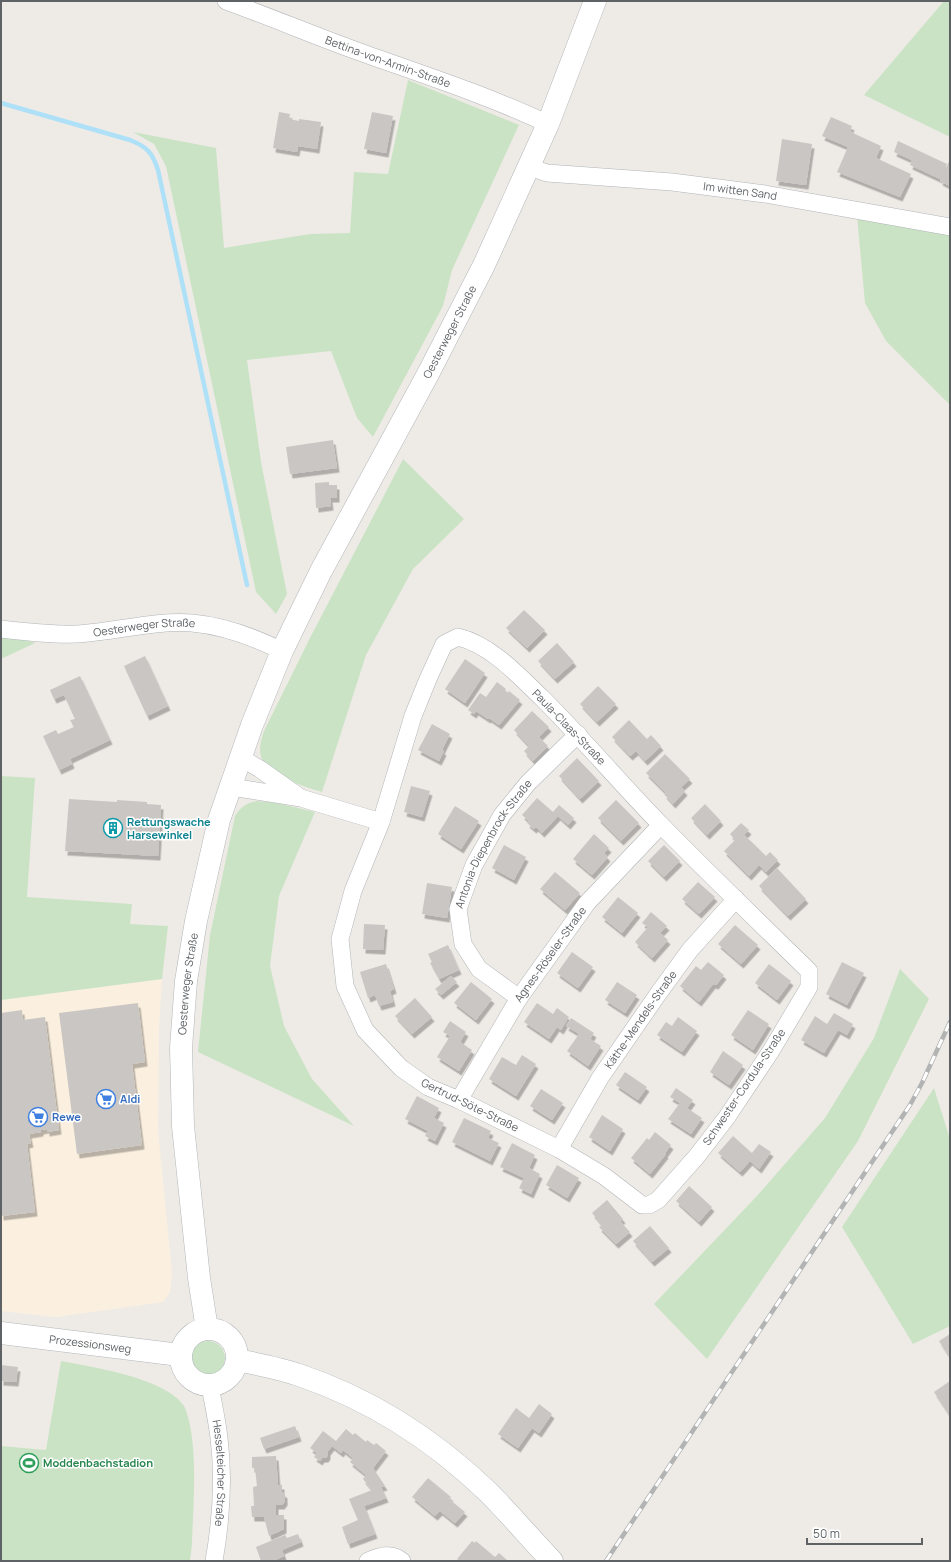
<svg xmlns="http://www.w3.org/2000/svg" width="951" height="1562" font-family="Manrope,sans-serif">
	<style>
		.commercial { fill: #fbf0df }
		.green { fill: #cae3c5 }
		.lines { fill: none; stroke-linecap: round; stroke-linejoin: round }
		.stream { stroke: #aee1f7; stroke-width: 4.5 }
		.building { fill: #cac6c3; filter: url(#shadow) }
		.street-casing { stroke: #b1b4b7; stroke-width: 18 }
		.secondary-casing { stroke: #b2b6b9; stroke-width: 23 }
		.street { stroke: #fff; stroke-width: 17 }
		.secondary { stroke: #fff; stroke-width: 22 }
		.rail-casing { stroke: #b2b3b3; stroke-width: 4.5 }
		.rail { stroke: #fff; stroke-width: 3; stroke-dasharray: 9; stroke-linecap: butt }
		.labels { text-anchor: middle; stroke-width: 3; stroke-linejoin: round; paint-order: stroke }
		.street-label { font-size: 11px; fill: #5e6265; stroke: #fff }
		.culture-label { font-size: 11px; font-weight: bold; fill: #0d838f; stroke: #fff; text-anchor: start }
		.shop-label { font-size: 11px; font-weight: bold; fill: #366cbe; stroke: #fff; text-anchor: start }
		.leisure-label { font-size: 11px; font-weight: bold; fill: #27864d; stroke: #fff; text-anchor: start }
	</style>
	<defs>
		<filter id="shadow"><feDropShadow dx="2.5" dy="4.5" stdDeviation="0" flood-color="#0004"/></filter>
	</defs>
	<rect width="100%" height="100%" fill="#eeebe6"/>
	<!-- commercial -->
	<path class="commercial" d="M162,979L159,1026L158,1130L172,1273L170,1292L163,1302L56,1317L1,1311V1000Z"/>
	<!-- green -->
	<path class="green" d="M944,1H950V137L864,95Z
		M408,80L519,125L452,270L443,306L373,437L357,418L331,351L247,360L261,462L287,594L276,614L256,592L166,166L154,144L133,132L216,148L224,248L310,234L350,233L354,172L388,174Z
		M857,216L950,232V405L886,341L865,303Z
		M403,459L464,519L413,569L366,655L322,792C305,787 270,776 262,759C258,750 261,740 264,731L310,638Z
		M1,635L15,636L35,643L1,659Z
		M1,776L35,778L27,897L132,904L130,924L168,926L162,979L1,1000Z
		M257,801L277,803L315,812L279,896L270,966L284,1026L312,1079L354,1126L198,1052L210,935L235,816C241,806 247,803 257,801Z
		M900,969L929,999L858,1141L707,1359L654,1304L756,1197L825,1118L874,1038Z
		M934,1088L950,1139V1326L913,1344L842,1227Z
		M191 1358a17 17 0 1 1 34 0a17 17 0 1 1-34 0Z
		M61,1361C92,1367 166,1378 184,1406C186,1409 187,1414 188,1417C198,1454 193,1505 192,1544L190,1561H1V1446L46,1450Z"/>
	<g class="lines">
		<!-- stream -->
		<path class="stream" d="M1,103L130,140C147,147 152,152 158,170L247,585"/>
	</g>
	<!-- building -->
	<path class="building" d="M279,112L290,114L289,119L299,121V119L321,122L317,149L298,146L297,152L273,148Z
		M372,112L393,116L386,153L364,149Z
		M831,117L852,126L850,131L855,134L881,146L876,158L911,174L900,197L837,172L848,147L822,136Z
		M782,139L812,144L806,185L776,181Z
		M898,141L947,164L940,179L910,165L912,160L894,152Z
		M950,159V186L940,181Z
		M333,440L337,468L290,474L286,447Z
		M329,482V485H337V498H330L331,506L316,508L315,483Z
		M524,610L545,630L527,648L506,628Z
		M557,643L574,662L555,679L538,661Z
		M145,656L168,706L147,716L124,666Z
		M465,659L485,673L465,703L445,689Z
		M80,676L110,740L70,759L72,764L59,770L43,736L56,730L58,734L74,727L70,720L75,719L64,695L54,699L50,690Z
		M497,682L506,689L505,690L508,693L509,691L520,700L499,725L489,718L488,719L476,711L474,714L468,710L480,693L486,697Z
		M598,686L616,704L597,722L580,704Z
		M532,711L549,727L539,737L548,746L533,761L524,751L529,746L514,730Z
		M629,720L647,739L651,735L661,746L645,761L636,751L630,756L612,737Z
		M432,724L450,734L442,750L444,751L439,761L418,750Z
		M665,754L690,779L681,787L685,791L673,804L664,794L666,793L646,773Z
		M577,758L599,781L580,799L559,776Z
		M411,786L430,791L422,817L404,812Z
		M537,798L553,812L559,805L574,818L568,825L558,816L542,833L536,827L534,829L527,823L529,821L522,815Z
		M69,799L117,802V800L147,802V804L161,805L158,856L65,851Z
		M616,800L639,823L621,841L598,818Z
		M705,804L721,821L707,835L691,818Z
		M455,806L479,821L461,849L438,834Z
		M741,823L749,830L744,835L755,845L766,856L770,852L778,860L766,872L759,865L749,876L724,851L735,840L730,834Z
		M594,834L609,848L604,853L608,857L592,875L573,859Z
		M504,845L526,857L514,880L492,868Z
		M664,845L680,861L664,877L648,861Z
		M777,868L806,899L788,916L759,886Z
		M555,872L580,893L565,910L540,889Z
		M698,882L715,897L699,914L682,899Z
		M427,883L452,887L447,918L422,914Z
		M618,897L638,913L622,933L602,917Z
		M651,912L667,926L660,933L668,940L652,958L635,942L648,927L642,923Z
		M364,924L385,925L383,950L363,949Z
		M735,925L758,945L741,964L718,944Z
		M448,945L459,970L439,979L430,963L432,962L428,954Z
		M572,952L593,967L578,988L557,973Z
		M708,962L724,975L716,985L713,984L699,1002L680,986L696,966L701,970Z
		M842,962L864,973L847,1005L826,994Z
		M386,964L394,989L390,991L393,1002L379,1006L375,995L368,998L360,972Z
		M769,964L791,981L777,1000L755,983Z
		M451,976L457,982L441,995L435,989Z
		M471,982L492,999L476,1020L454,1003Z
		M617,982L637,995L625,1013L605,1000Z
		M415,998L432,1017L412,1034L395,1016Z
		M138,1003L145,1062L132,1064L142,1145L77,1154L59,1013Z
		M537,1003L553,1014L557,1008L569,1017L561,1030L557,1027L549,1039L524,1022Z
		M22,1010L23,1020L45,1017L59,1130L47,1132V1129L41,1130V1132L29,1134L31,1143L27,1144L35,1212L1,1216V1013Z
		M748,1010L769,1024L753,1050L731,1035Z
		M834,1013L853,1024L847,1035L838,1030L824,1053L801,1040L815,1016L827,1024Z
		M678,1017L697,1031L682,1052L657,1035L666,1022L672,1026Z
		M571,1018L594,1033L590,1039L601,1046L588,1066L567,1051L579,1034L566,1026Z
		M450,1021L466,1032L460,1042L472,1050L459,1071L437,1057L450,1036L443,1032Z
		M723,1051L743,1065L729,1085L710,1072Z
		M522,1055L536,1064L516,1096L489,1079L502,1057L516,1065Z
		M625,1072L647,1087L638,1100L616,1085Z
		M676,1088L693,1100L687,1108L702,1118L691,1134L668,1119L680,1103L670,1097Z
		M541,1089L563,1103L552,1120L530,1106Z
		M417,1096L439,1108L434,1118L444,1123L435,1141L425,1136L428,1131L405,1119Z
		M602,1115L623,1129L610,1151L589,1137Z
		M464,1118L491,1131L488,1138L499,1143L490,1161L452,1142Z
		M655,1132L671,1145L665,1153L666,1154L650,1174L631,1158L647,1138L649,1140Z
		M733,1136L752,1153L759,1144L771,1152L759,1169L750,1161L740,1172L718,1153Z
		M512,1143L535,1155L529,1168L540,1174L531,1194L519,1188L524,1178L500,1167Z
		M557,1165L579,1178L567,1198L546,1185Z
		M689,1186L712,1207L699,1222L676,1201Z
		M607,1200L623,1219L620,1221L630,1232L616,1244L599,1227L602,1225L592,1213Z
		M650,1226L669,1248L652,1262L633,1241Z
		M950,1334V1358L939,1341Z
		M1,1365L18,1367L16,1382L1,1381Z
		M950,1381V1414L949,1415L934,1392Z
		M539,1404L552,1414L539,1433L532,1428L518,1448L498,1434L516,1408L529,1418Z
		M295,1426L299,1437L264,1449L260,1438Z
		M346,1429L353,1435L355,1433L366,1442L367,1440L374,1445L376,1443L386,1451L373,1468L385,1486L381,1487L386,1498L364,1506L375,1534L348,1544L342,1527L358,1520L349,1499L372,1490L363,1479L366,1475L350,1462L353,1458L343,1450L341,1453L332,1446L328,1451V1455L326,1458H322L320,1461L314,1457L317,1453L310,1448L323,1431L336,1441Z
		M276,1456L278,1485H282V1492L285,1494V1501L282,1505H276V1515H284V1529L269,1536L264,1517H252L251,1506H254L253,1487L257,1486L255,1468H252V1457Z
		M428,1478L451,1497L449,1499L465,1512L455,1523L440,1511L435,1516L412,1497Z
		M298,1534L301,1542L282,1550L284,1556L273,1561H261L256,1547L285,1535L287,1538Z
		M472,1541L475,1543L476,1541L495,1557L499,1553L507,1560L460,1561L457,1559Z"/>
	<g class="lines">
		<defs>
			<g id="street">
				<path id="s1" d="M226,1C270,17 313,35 357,51C421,74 487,95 548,124"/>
				<path id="s2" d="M529,167L547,173L672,182L765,194L950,227"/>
				<path id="s3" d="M1,629C26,632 52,635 77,634C115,632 154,620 192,623C224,626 254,637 282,651"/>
				<path d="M458,637C491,645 518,675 542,698C584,740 621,784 662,826C710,875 760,923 809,971V987L771,1051L727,1117L697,1156L658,1200L649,1205H642L604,1176L559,1149L459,1100L428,1087L401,1068L365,1030L345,986L340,939L353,891L381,822L413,716L428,679L444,644Z"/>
				<path d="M241,758L260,769L298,796"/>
				<path d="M231,787L301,798L381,822"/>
				<path id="s4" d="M519,998L479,969L463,944L458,909L474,865L502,815L528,783L578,734"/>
				<path id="s5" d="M459,1100L519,998L587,903L661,825"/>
				<path id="s6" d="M559,1149L600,1078L658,994L690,950L736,899"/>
				<path id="s7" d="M210,1386C213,1403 217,1420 219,1438C224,1478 221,1521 214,1561"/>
				<path d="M368,1561C380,1556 392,1552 402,1561"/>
			</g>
			<g id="secondary">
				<path id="s8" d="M207,1329L199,1278L183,1126L181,1048L186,981L196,921L219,820L252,725L282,651L321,571L428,374L484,265L548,124L595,1"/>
				<circle cx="209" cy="1357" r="28"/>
				<path id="s9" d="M1,1333L180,1355"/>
				<path d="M237,1360C257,1364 279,1368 299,1375C370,1399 434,1440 488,1492C510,1514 530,1538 552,1561"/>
			</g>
		</defs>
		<!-- street casing -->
		<use href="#street" class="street-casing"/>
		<!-- secondary casing -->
		<use href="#secondary" class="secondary-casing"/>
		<!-- street -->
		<use href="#street" class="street"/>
		<!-- secondary -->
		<use href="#secondary" class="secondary"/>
		<defs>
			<path id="rail" d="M606,1561L910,1105L922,1083L950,1022"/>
		</defs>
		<!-- rail casing -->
		<use href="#rail" class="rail-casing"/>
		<!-- rail -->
		<use href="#rail" class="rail"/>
	</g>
	<!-- icons -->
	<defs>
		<symbol id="building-ring" viewBox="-11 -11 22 22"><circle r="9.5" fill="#fff" stroke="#0f9aa8" stroke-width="1.5"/><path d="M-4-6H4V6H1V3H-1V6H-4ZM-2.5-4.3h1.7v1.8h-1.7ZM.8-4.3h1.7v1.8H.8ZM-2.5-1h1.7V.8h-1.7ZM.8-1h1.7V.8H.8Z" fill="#0f9aa8"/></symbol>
		<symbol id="supermarket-ring" viewBox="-11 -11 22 22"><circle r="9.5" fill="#fff" stroke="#3f7fe0" stroke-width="1.5"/><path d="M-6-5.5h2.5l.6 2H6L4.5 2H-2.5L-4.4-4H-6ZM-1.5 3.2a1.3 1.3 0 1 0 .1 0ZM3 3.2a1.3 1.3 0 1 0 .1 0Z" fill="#3f7fe0"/></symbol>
		<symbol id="stadium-ring" viewBox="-11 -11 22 22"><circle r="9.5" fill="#fff" stroke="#2e9e5b" stroke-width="1.5"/><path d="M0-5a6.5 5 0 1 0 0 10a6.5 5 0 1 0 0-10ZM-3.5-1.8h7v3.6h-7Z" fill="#2e9e5b"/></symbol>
	</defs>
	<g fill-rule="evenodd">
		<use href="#building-ring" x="102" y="817" width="22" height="22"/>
		<use href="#supermarket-ring" x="95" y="1088" width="22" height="22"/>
		<use href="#supermarket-ring" x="27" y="1106" width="22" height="22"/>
		<use href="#stadium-ring" x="18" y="1452" width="22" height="22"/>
	</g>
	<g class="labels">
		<!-- street labels -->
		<g class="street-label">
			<text dy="4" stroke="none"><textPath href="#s1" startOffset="173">Bettina-von-Armin-Straße</textPath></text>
			<text dy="4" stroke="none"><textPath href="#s2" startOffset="213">Im witten Sand</textPath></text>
			<text dy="4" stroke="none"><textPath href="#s8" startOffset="1055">Oesterweger Straße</textPath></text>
			<text dy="4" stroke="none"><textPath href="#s3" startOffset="144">Oesterweger Straße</textPath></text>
			<text transform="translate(569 727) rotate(46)" y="4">Paula-Claas-Straße</text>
			<text dy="4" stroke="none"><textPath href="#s4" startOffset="189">Antonia-Diepenbrock-Straße</textPath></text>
			<text dy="4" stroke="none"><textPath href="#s5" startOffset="172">Agnes-Röseler-Straße</textPath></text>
			<text dy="4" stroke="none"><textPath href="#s8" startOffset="347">Oesterweger Straße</textPath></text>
			<text dy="4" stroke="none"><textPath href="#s6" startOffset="153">Käthe-Mendels-Straße</textPath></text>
			<text transform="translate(744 1087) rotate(-56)" y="4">Schwester-Cordula-Straße</text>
			<text transform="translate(470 1105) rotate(26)" y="4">Gertrud-Söte-Straße</text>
			<text dy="4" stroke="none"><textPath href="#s9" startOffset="90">Prozessionsweg</textPath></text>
			<text dy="4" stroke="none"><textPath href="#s7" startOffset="88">Hesselteicher Straße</textPath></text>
		</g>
		<!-- culture labels -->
		<g class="culture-label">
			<text x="127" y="826">Rettungswache<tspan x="127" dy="13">Harsewinkel</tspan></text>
		</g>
		<!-- shop labels -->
		<g class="shop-label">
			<text x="120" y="1103">Aldi</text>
			<text x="52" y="1121">Rewe</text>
		</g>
		<!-- leisure labels -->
		<g class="leisure-label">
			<text x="43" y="1467">Moddenbachstadion</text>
		</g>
	</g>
	<!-- border -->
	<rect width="951" height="1562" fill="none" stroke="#5e6265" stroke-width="4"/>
	<!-- scale -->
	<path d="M807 1538v6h115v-6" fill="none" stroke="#5e6265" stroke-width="2"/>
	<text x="813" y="1538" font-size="12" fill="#5e6265" stroke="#ffffff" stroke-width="3" paint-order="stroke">50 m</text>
</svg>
